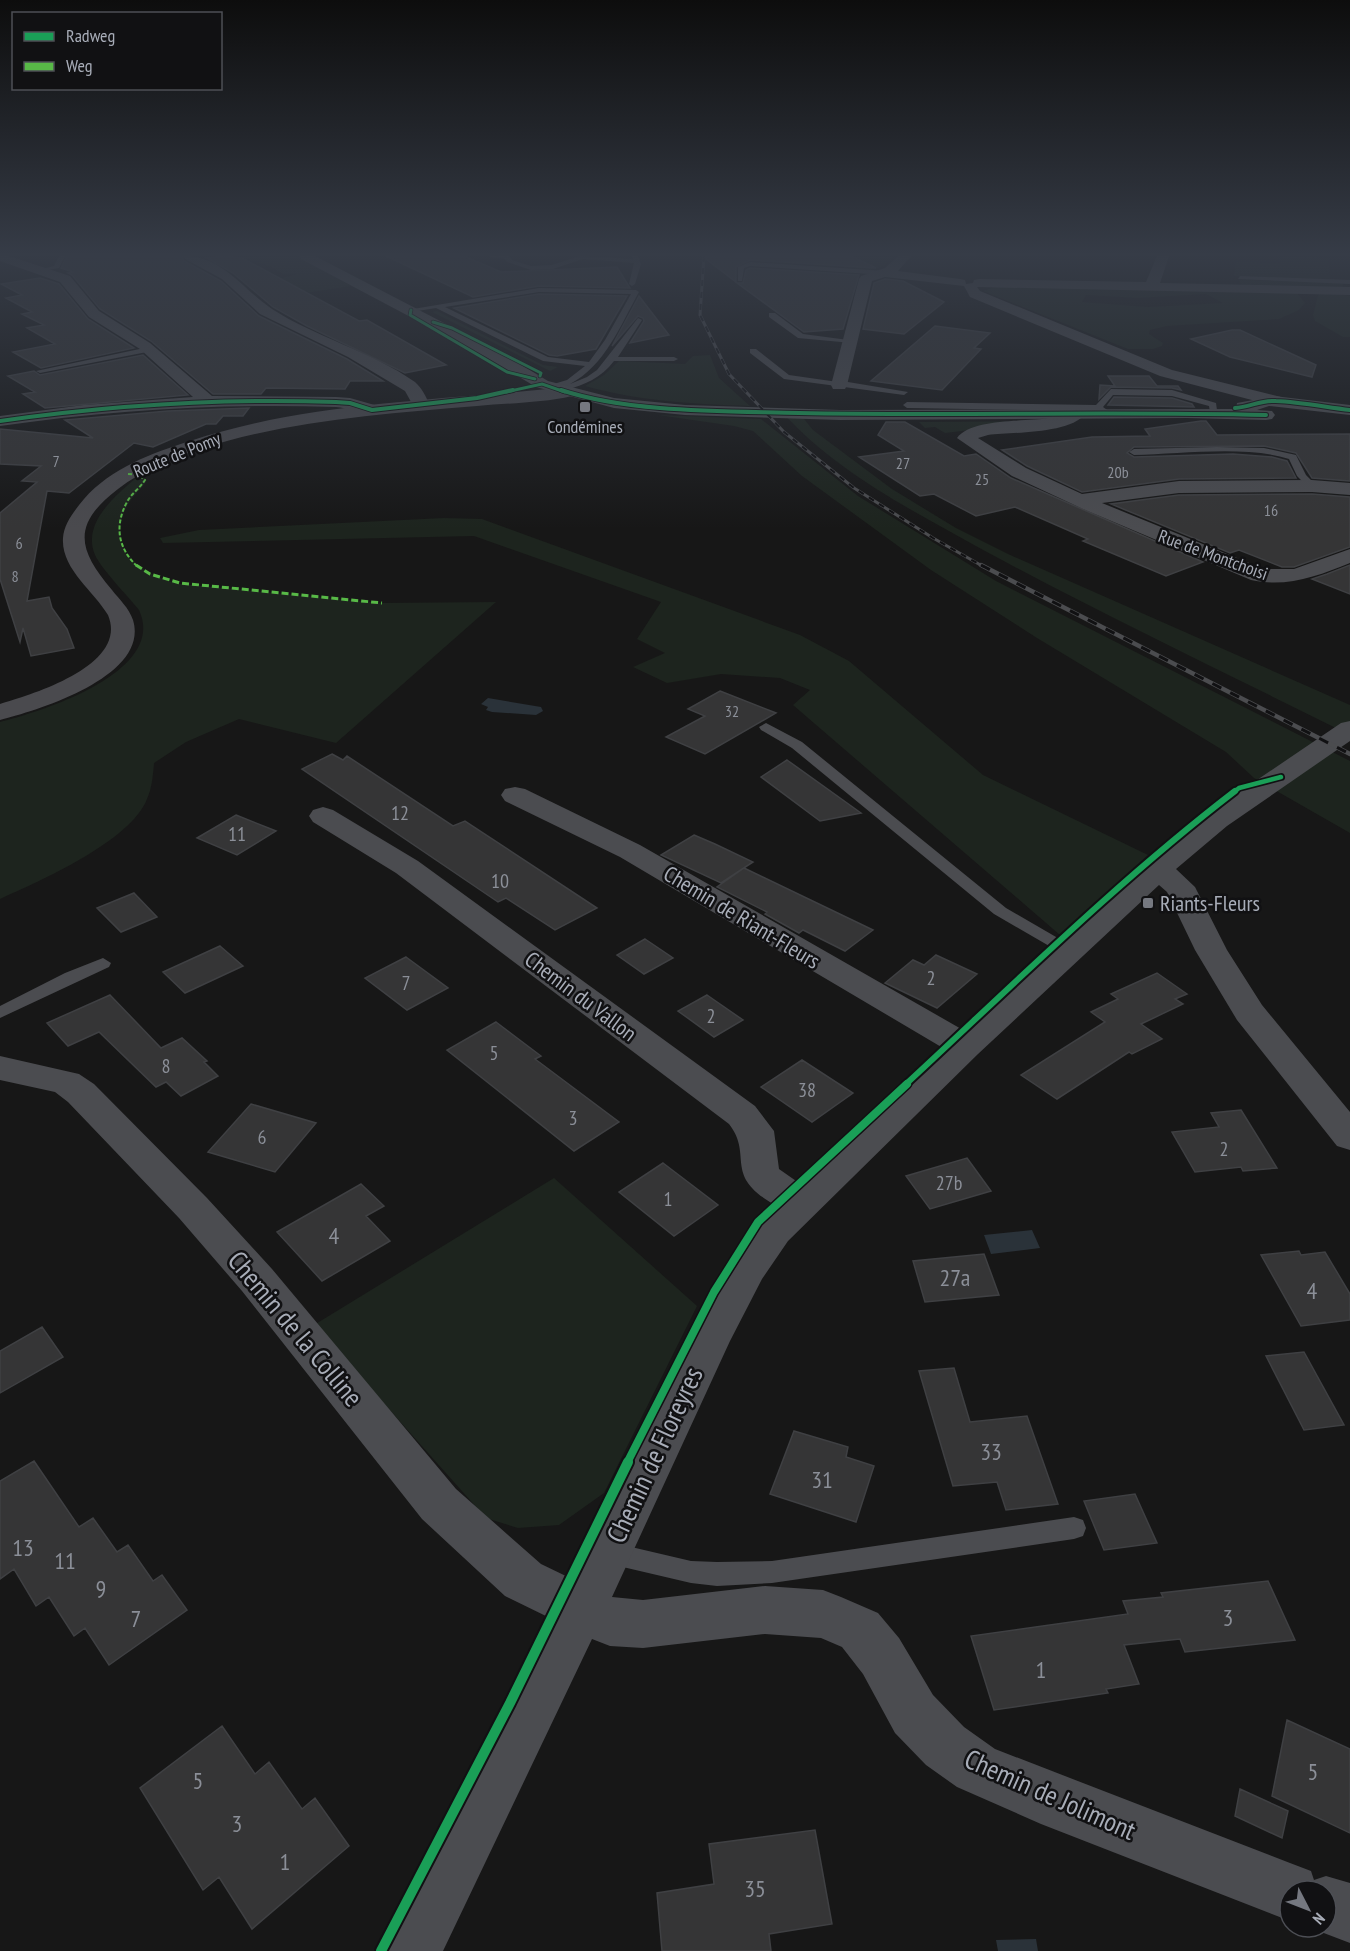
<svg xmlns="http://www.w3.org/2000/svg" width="1350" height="1951" font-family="'PT Sans Narrow',sans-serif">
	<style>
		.green { fill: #1d241e; fill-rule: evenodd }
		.water { fill: #2a3239 }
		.building { fill: #353536; stroke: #3f4043; stroke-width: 1.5 }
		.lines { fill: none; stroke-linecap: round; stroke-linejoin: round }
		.service { fill: #4b4c50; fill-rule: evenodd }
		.minor { fill: #4b4c50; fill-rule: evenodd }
		.secondary { fill: #4a4a4e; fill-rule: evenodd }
		.primary { fill: #4d4f52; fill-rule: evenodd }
		.rail-far1-casing { stroke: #4b4c4f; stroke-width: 3 }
		.rail-casing { stroke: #4b4c4f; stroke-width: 4.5 }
		.rail-far1 { stroke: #111113; stroke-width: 2; stroke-dasharray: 6; stroke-linecap: butt }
		.rail { stroke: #111113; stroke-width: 3; stroke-dasharray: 10; stroke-linecap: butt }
		.quiet-far1 { stroke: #58b947; stroke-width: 2; stroke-dasharray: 4 2; stroke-linecap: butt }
		.quiet { stroke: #58b947; stroke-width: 3; stroke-dasharray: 7 3; stroke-linecap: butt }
		.cycleway-far5-casing { stroke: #111113; stroke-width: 4.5 }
		.cycleway-far4-casing { stroke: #111113; stroke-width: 6 }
		.cycleway-far3-casing { stroke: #111113; stroke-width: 8 }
		.cycleway-far2-casing { stroke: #111113; stroke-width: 10 }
		.cycleway-far1-casing { stroke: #111113; stroke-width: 11 }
		.cycleway-casing { stroke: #111113; stroke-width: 14 }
		.cycleway-far5 { stroke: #1a9f57; stroke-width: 3 }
		.cycleway-far4 { stroke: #1a9f57; stroke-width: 4 }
		.cycleway-far3 { stroke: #1a9f57; stroke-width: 4.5 }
		.cycleway-far2 { stroke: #1a9f57; stroke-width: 6 }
		.cycleway-far1 { stroke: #1a9f57; stroke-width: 8 }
		.cycleway { stroke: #1a9f57; stroke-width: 10 }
		.poi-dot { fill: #757880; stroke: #111113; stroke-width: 2 }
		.labels { text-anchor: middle; stroke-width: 5; stroke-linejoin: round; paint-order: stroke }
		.far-number-label { font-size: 16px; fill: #8b8f98 }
		.far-poi-label { font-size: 18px; fill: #a8adb8; stroke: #111113 }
		.far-street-label { font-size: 18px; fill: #a8adb8; stroke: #111113 }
		.number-label { font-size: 20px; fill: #8b8f98 }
		.poi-label { font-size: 22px; fill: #a8adb8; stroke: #111113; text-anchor: start }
		.street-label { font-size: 22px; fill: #a8adb8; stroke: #111113 }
		.near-number-label { font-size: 24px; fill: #8b8f98 }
		.near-street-label { font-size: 27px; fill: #a8adb8; stroke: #111113 }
	</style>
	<rect width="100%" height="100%" fill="#171717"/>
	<!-- green -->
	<path class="green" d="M236,256H297L351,286L286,296L297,288L276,280L299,273L283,274L272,267Z
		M836,256H895C876,276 866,269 841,267L866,264L852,256Z
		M1280,256L1350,259L1329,260L1330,279L1234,276L1236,261L1279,264Z
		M1239,280L1330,282L1343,284V288L1242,287Z
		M998,286L1297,293L1305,303L1299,310L1279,319L1167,326L1150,330L1149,334L1163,343L1162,346L1153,349H1128L983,291ZM1206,294L1223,303L1148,307L1082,302L1086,295L1138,298Z
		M1319,292L1350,296V337H1343L1315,321L1313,315Z
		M437,311L543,365L558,367L550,371L432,312Z
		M710,355L719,378L750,406C693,404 639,401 585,386L604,375L619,361L685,364L693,356Z
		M783,413L800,414L813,430L892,489L956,528L1008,554L1350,705V735C1228,674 1105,616 985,551C915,512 837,473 783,413Z
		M658,415L761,419L858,496L996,581L1350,761V833L1254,778L1226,752L1037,638L931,570L802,476L753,431L734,426Z
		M1049,421L945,433L935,427L925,428L919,422Z
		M140,475L147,480C141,490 132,496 127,506C105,548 143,577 181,584L381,603L496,602L336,743L239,719L186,742L154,763C153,775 152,788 147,799C131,841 40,881 0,899V722C41,712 168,672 139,610C128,596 102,570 95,555C81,522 118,493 140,475Z
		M444,518L482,519L800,635L849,661L983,775L1148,855L1060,935L793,705L810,690L780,678L721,674L667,683L633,667L665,653L637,639L661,602L474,536L163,543L160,538L199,530Z
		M554,1178L697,1306L604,1493L559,1525L518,1528L486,1518L314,1325Z"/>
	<!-- water -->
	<path class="water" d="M488,698L541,707L543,711L536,715L492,712L486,710L488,707L481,704Z
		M1032,1230L1040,1248L991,1254L984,1235Z
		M1036,1939L1038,1951H998L996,1940Z"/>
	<!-- building -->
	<path class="building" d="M67,256H182L184,261L221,281L259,316L347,359L383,381H350L345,389L266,388L261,394H213L151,341L100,309L72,275L68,273L73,272L61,268Z
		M225,256L242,258L359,321L367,320L446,365L405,373L307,326L273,307L233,273L207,258Z
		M386,256H464L501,272L617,267L630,288L539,286L473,297Z
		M702,256H851L876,268L750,260L736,267V282Z
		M750,268L859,275L843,329L804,332L737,283H743L746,270Z
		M40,278L59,284L88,319L134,348L41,368L13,352L55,344L27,328L44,325L22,314L32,312L6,298L22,295L1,284Z
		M885,279L903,281L944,302L904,334L863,329L874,283Z
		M539,294L627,296L596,349L557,356L549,355L454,308Z
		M639,296L669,335L630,343L644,321L643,318L638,316L612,346Z
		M935,326L990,333L974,348L981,349L942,390L871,381Z
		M1232,330H1240L1316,365L1312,377L1230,357L1191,339Z
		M143,355L188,395L45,408L23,394L35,392L8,376L34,371L40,375Z
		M1108,376H1149L1157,386H1178L1181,390L1172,388L1111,387L1099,399L1100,385L1115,386Z
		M1114,397L1172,398L1192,404L1194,407L1108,405Z
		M249,408L243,416H223L216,424H206L153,447L134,443L69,493L47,491L27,601L49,597L52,608L67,629L74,648L31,656L23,628L20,642L0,579V513L37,482L22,481L41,466L0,464V429L93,438L65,420L168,411Z
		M1201,421H1206L1217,435L1350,434V481L1312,478L1296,453L1264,446L1134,447L1127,453L1134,457L1233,454L1272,457L1287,461L1296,478L1179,479L1082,492L1027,466L1002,450L1092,437L1150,436L1145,429Z
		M886,422H905L964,456L976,454L1011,478L1203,562L1166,576L1083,541L1088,539L1015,507L976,516L934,494L920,496L859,457L904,451L878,435Z
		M1312,494L1350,497V547L1294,567H1282L1239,550L1230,553L1111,504L1179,495Z
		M1350,565V594L1312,579L1327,574Z
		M720,691L776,713L705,754L666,737L705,716L688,709Z
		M332,754L343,760L347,756L453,826L465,821L597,908L555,930L506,898L498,902L302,769Z
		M787,760L861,813L820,821L761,777Z
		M236,815L276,831L237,855L197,838Z
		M694,835L715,844L753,862L721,883L661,855Z
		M744,868L873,930L845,951L803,930L799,933L765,914L767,912L717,887Z
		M134,893L157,917L121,932L97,908Z
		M645,939L673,958L644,974L617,955Z
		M220,946L243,966L185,993L163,972Z
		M936,955L977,974L937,1008L885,983L913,960L924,965Z
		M406,957L448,988L407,1010L365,978Z
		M1157,973L1187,994L1175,999L1183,1004L1141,1024L1162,1039L1132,1054L1129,1052L1057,1099L1021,1075L1105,1022L1091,1012L1118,999L1111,994Z
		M110,995L161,1048L182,1038L207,1061L204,1062L218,1076L181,1096L166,1082L156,1087L99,1032L68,1046L47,1023Z
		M707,995L743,1020L714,1037L678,1011Z
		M496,1022L541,1056L535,1059L619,1122L574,1151L447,1050Z
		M802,1060L853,1093L812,1122L761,1087Z
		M251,1104L316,1123L275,1172L208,1152Z
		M1241,1110L1277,1168L1243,1171L1241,1167L1195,1172L1172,1132L1219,1127L1211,1113Z
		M967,1158L991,1191L930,1209L906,1176Z
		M663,1163L718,1205L674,1236L619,1192Z
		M361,1184L384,1206L366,1216L390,1241L322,1281L277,1232Z
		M1299,1251L1301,1255L1325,1252L1350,1294V1320L1301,1326L1261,1255Z
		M984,1254L999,1295L925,1302L913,1261Z
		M42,1327L63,1357L0,1393V1351Z
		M1304,1352L1344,1425L1304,1430L1266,1356Z
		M954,1368L970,1422L1027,1416L1058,1504L1006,1510L997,1482L953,1486L919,1371Z
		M794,1431L848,1447L846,1457L874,1466L856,1522L770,1494Z
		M34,1461L79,1527L93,1518L117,1552L128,1545L153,1581L162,1575L187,1610L109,1665L85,1628L74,1636L49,1597L36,1606L14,1569L0,1579V1481Z
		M1135,1494L1157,1543L1104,1550L1084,1501Z
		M1268,1581L1295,1640L1185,1652L1180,1639L1124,1645L1139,1684L1106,1689L1108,1693L994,1710L971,1636L1128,1614L1123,1601L1163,1597L1161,1593Z
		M1287,1720L1350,1749V1833L1272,1796Z
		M222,1726L255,1774L269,1762L302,1809L315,1798L349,1846L252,1929L219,1877L203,1890L140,1788Z
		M1240,1789L1288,1811L1282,1838L1235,1816Z
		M815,1830L832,1924L769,1934L771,1951H662L657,1893L714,1884L709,1844Z"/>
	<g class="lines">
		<!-- service -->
		<path class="service" d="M59,256H65L59,268L42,271V269L54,266Z
			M486,256H509L512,260L531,266L552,265L580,256L633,259L632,256H638L641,264L635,284L632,286L629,284L634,263L583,259L553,269L531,270L507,262L505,259Z
			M750,262L885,271L888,273L885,275L750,266L744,268L742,281H738V267Z
			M1240,276L1350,280V284L1238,279Z
			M539,288L636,290L639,292C621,324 605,366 570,384L587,377L597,370L638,318L642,320L618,357H674L678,359L674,361H614C601,378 585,385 565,390L562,387L550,390L546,388L547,386L567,380L585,366L543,361L436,308L411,312L407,310ZM539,292L631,294L605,340L589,362L548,357L445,307Z
			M769,313H775L803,334L856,341L852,343L798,338L769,317Z
			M149,347H152V351L40,373L36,371Z
			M750,349H756L789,375L838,382L842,381L908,392L904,395L784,379L750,353Z
			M1111,389L1172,390L1216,403L1217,410L1210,412L1209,406L1172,396L1113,395L1103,407L1110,412L1106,415L1096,411L907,408L903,405L907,402L1096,405Z
			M1217,447L1264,448L1296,455L1306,475L1317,486L1309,488L1297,476L1289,459C1247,445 1179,454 1134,455L1129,452L1134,449Z
			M766,723L802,742L1006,908L1075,948L1077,951L1075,954H1063L994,914L792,748L761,730L759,727Z
			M103,958L111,963L109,967L0,1018V1006L65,973Z
			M1074,1517L1083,1520L1086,1528L1083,1536L1074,1539L772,1583L717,1586L691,1583L610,1564L601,1561L598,1553L601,1545L610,1542L691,1561L717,1562L772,1561Z"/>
		<!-- minor -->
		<path class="minor" d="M0,256H9L70,276L99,311L150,343L212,396L336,397L350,398L378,406L381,410L378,414C365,417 350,408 336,407C223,403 112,410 0,426V416L84,405L193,397L140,349L89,317L60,282L0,261Z
			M184,256C223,256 242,289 272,309C315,337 371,351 415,382C422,388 426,397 430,405L427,409H415L405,391L348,357L260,314L222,279L185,259Z
			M898,256H911L898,271L960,279L965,280L966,284L973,283L974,280L979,279L1146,282L1157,256H1169L1160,283L1350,287V295L977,287L980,291L1172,370L1281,397L1283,401L1281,405L1275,406L1160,376L970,297L964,286L885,277L872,281L847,385L845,389H833L831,385L859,279L861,276L885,268Z
			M1076,409L1082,410L1085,414C1070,434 1012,432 988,435L978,438L1026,468L1082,494L1179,481L1312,480L1350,483V495L1312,492L1179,493L1102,503L1264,569H1294L1350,549V563C1318,576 1286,588 1251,580L1083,509L1012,476L957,438C972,418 1025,422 1049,418C1059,417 1066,411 1076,409Z
			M1350,721V741L1227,826L1176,869L1195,887L1227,950L1262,1005L1350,1112V1150L1337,1146L1237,1020L1195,950L1167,892L1159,885L978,1054L788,1241L762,1279L730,1341L612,1597L643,1600L765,1586L823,1590L841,1597L878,1613L899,1638L933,1695L964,1727L995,1749L1290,1863L1311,1871L1314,1880L1326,1876L1350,1883V1943L1308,1927H1326V1891H1290V1921L1041,1824L957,1787L926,1765L895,1733L863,1674L842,1647L821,1638L765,1634L643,1648L610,1646L592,1639L443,1951H382L550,1618L505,1596L422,1519L242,1291L179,1218L68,1102L55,1092L0,1080V1056L79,1074L94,1084L207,1198L272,1269L456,1489L541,1564L570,1578C604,1512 635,1446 667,1380C696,1322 727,1250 775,1205C722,1175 754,1156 729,1124L396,873L313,822L309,816L313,810L323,807L333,810L418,861L755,1106L774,1131L779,1169L799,1183L943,1048L620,857L505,801L501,795L505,789L515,787L525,789L640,845L963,1030L1147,863L1207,814L1341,723Z"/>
		<!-- secondary -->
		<path class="secondary" d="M566,387L574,392L572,396C542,403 508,403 477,406C383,414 290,420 200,449C171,459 142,470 118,489C72,524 77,549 112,590C119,599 129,608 133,620C150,676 39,710 0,720V704C34,694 129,665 108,615C94,591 61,569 63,538C64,523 75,510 84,499C111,468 152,453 190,441C311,401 440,401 566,387Z"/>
		<!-- primary -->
		<path class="primary" d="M300,256H315L498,351L548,381L614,398L685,405L840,410L1236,409L1237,403L1274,396L1350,405V415L1269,406L1257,410L1272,411L1275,415L1272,419L1266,420L1187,418L840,420L685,415L614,408L536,387L486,357L301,259Z"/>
		<defs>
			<path id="rail-far1" d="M704,256L700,315L729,374L784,432L854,488L933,538L984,567"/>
			<path id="rail" d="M981,565L1350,754"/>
		</defs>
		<!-- rail-far1 casing -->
		<use href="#rail-far1" class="rail-far1-casing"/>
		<!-- rail casing -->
		<use href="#rail" class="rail-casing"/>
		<!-- rail-far1 -->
		<use href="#rail-far1" class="rail-far1"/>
		<!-- rail -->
		<use href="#rail" class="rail"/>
		<!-- quiet-far1 -->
		<path class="quiet-far1" d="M128,474L139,475L145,480C140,488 131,494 127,502C114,526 118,549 138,567"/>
		<!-- quiet -->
		<path class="quiet" d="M136,565L150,574L180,583L382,603"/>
		<defs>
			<path id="cycleway-far5" d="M411,310L410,315L507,372L535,379
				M433,322L452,328L541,373L540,376
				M506,392L542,384L565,392"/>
			<path id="cycleway-far4" d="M561,390C630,413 725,411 799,413C955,416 1110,411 1266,415
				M1235,408C1250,407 1261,400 1276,401C1300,402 1325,407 1350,410
				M0,421C112,405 223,398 336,402L350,403L372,410L477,398L513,390"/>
			<path id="cycleway-far3" d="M1233,793L1239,788L1281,777"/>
			<path id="cycleway-far2" d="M905,1085C1013,985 1118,881 1235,791"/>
			<path id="cycleway-far1" d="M627,1463L714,1292L758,1222L907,1084"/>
			<path id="cycleway" d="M381,1951L510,1703L628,1462"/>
		</defs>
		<!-- cycleway-far5 casing -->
		<use href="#cycleway-far5" class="cycleway-far5-casing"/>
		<!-- cycleway-far4 casing -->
		<use href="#cycleway-far4" class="cycleway-far4-casing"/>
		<!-- cycleway-far3 casing -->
		<use href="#cycleway-far3" class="cycleway-far3-casing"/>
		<!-- cycleway-far2 casing -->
		<use href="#cycleway-far2" class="cycleway-far2-casing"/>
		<!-- cycleway-far1 casing -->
		<use href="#cycleway-far1" class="cycleway-far1-casing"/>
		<!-- cycleway casing -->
		<use href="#cycleway" class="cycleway-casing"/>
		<!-- cycleway-far5 -->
		<use href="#cycleway-far5" class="cycleway-far5"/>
		<!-- cycleway-far4 -->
		<use href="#cycleway-far4" class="cycleway-far4"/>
		<!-- cycleway-far3 -->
		<use href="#cycleway-far3" class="cycleway-far3"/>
		<!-- cycleway-far2 -->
		<use href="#cycleway-far2" class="cycleway-far2"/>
		<!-- cycleway-far1 -->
		<use href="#cycleway-far1" class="cycleway-far1"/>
		<!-- cycleway -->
		<use href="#cycleway" class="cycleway"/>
	</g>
	<!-- sky -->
	<linearGradient id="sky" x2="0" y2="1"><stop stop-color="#0d0d0d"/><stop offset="0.48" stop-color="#363c47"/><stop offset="1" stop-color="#363c47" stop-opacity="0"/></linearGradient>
	<rect width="1350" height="529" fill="url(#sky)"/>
	<!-- markers -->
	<g class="poi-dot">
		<rect x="579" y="401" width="12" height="12" rx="3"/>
		<rect x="1142" y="897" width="12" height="12" rx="3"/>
	</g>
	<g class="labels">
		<!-- far-number labels -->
		<g class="far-number-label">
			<text x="56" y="467">7</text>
			<text x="903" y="469">27</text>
			<text x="1118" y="478">20b</text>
			<text x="982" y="485">25</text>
			<text x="1271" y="516">16</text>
			<text x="19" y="549">6</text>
			<text x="15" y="582">8</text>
			<text x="732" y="717">32</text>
		</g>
		<!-- far-poi labels -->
		<g class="far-poi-label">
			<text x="585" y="433">Condémines</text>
		</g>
		<!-- far-street labels -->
		<g class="far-street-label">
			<text transform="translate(177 455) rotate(-22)" y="6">Route de Pomy</text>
			<text transform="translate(1213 555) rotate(20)" y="6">Rue de Montchoisi</text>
		</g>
		<!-- number labels -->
		<g class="number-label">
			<text x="400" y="820">12</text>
			<text x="237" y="841">11</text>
			<text x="500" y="888">10</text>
			<text x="931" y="985">2</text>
			<text x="406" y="990">7</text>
			<text x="711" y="1023">2</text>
			<text x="494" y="1060">5</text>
			<text x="166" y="1073">8</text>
			<text x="807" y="1097">38</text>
			<text x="573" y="1125">3</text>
			<text x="262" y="1144">6</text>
			<text x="1224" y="1156">2</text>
			<text x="949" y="1190">27b</text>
			<text x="668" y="1206">1</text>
		</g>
		<!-- poi labels -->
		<g class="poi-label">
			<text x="1160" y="911">Riants-Fleurs</text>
		</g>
		<!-- street labels -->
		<g class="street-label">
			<text transform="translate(742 917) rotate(31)" y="8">Chemin de Riant-Fleurs</text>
			<text transform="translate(581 996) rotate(37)" y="8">Chemin du Vallon</text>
		</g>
		<!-- near-number labels -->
		<g class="near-number-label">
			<text x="334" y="1244">4</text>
			<text x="955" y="1286">27a</text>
			<text x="1312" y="1299">4</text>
			<text x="991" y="1460">33</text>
			<text x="822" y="1488">31</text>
			<text x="23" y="1556">13</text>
			<text x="65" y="1569">11</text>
			<text x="101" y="1597">9</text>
			<text x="1228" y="1626">3</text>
			<text x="136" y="1627">7</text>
			<text x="1041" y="1678">1</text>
			<text x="1313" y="1780">5</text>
			<text x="198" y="1789">5</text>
			<text x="237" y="1832">3</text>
			<text x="285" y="1870">1</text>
			<text x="755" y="1897">35</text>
		</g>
		<!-- near-street labels -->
		<g class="near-street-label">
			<text transform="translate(295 1329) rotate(50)" y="9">Chemin de la Colline</text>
			<text transform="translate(655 1455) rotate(-65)" y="9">Chemin de Floreyres</text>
			<text transform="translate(1050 1795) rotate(24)" y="9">Chemin de Jolimont</text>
		</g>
	</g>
	<!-- legend -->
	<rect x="12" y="12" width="210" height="78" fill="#111113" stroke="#4d4f55" stroke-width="1.5"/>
	<rect x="24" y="32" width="30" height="9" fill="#1a9f57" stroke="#4d4f55" stroke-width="1.5"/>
	<text x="66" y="42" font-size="18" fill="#a8adb8">Radweg</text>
	<rect x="24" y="62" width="30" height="9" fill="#58b947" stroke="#4d4f55" stroke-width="1.5"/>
	<text x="66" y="72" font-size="18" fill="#a8adb8">Weg</text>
	<!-- north arrow -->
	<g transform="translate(1308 1909) rotate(132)"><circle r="28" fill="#111113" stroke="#4d4f55" stroke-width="1.5"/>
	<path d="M0-4.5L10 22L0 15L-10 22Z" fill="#757880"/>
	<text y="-9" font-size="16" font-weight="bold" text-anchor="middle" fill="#a8adb8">N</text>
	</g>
</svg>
